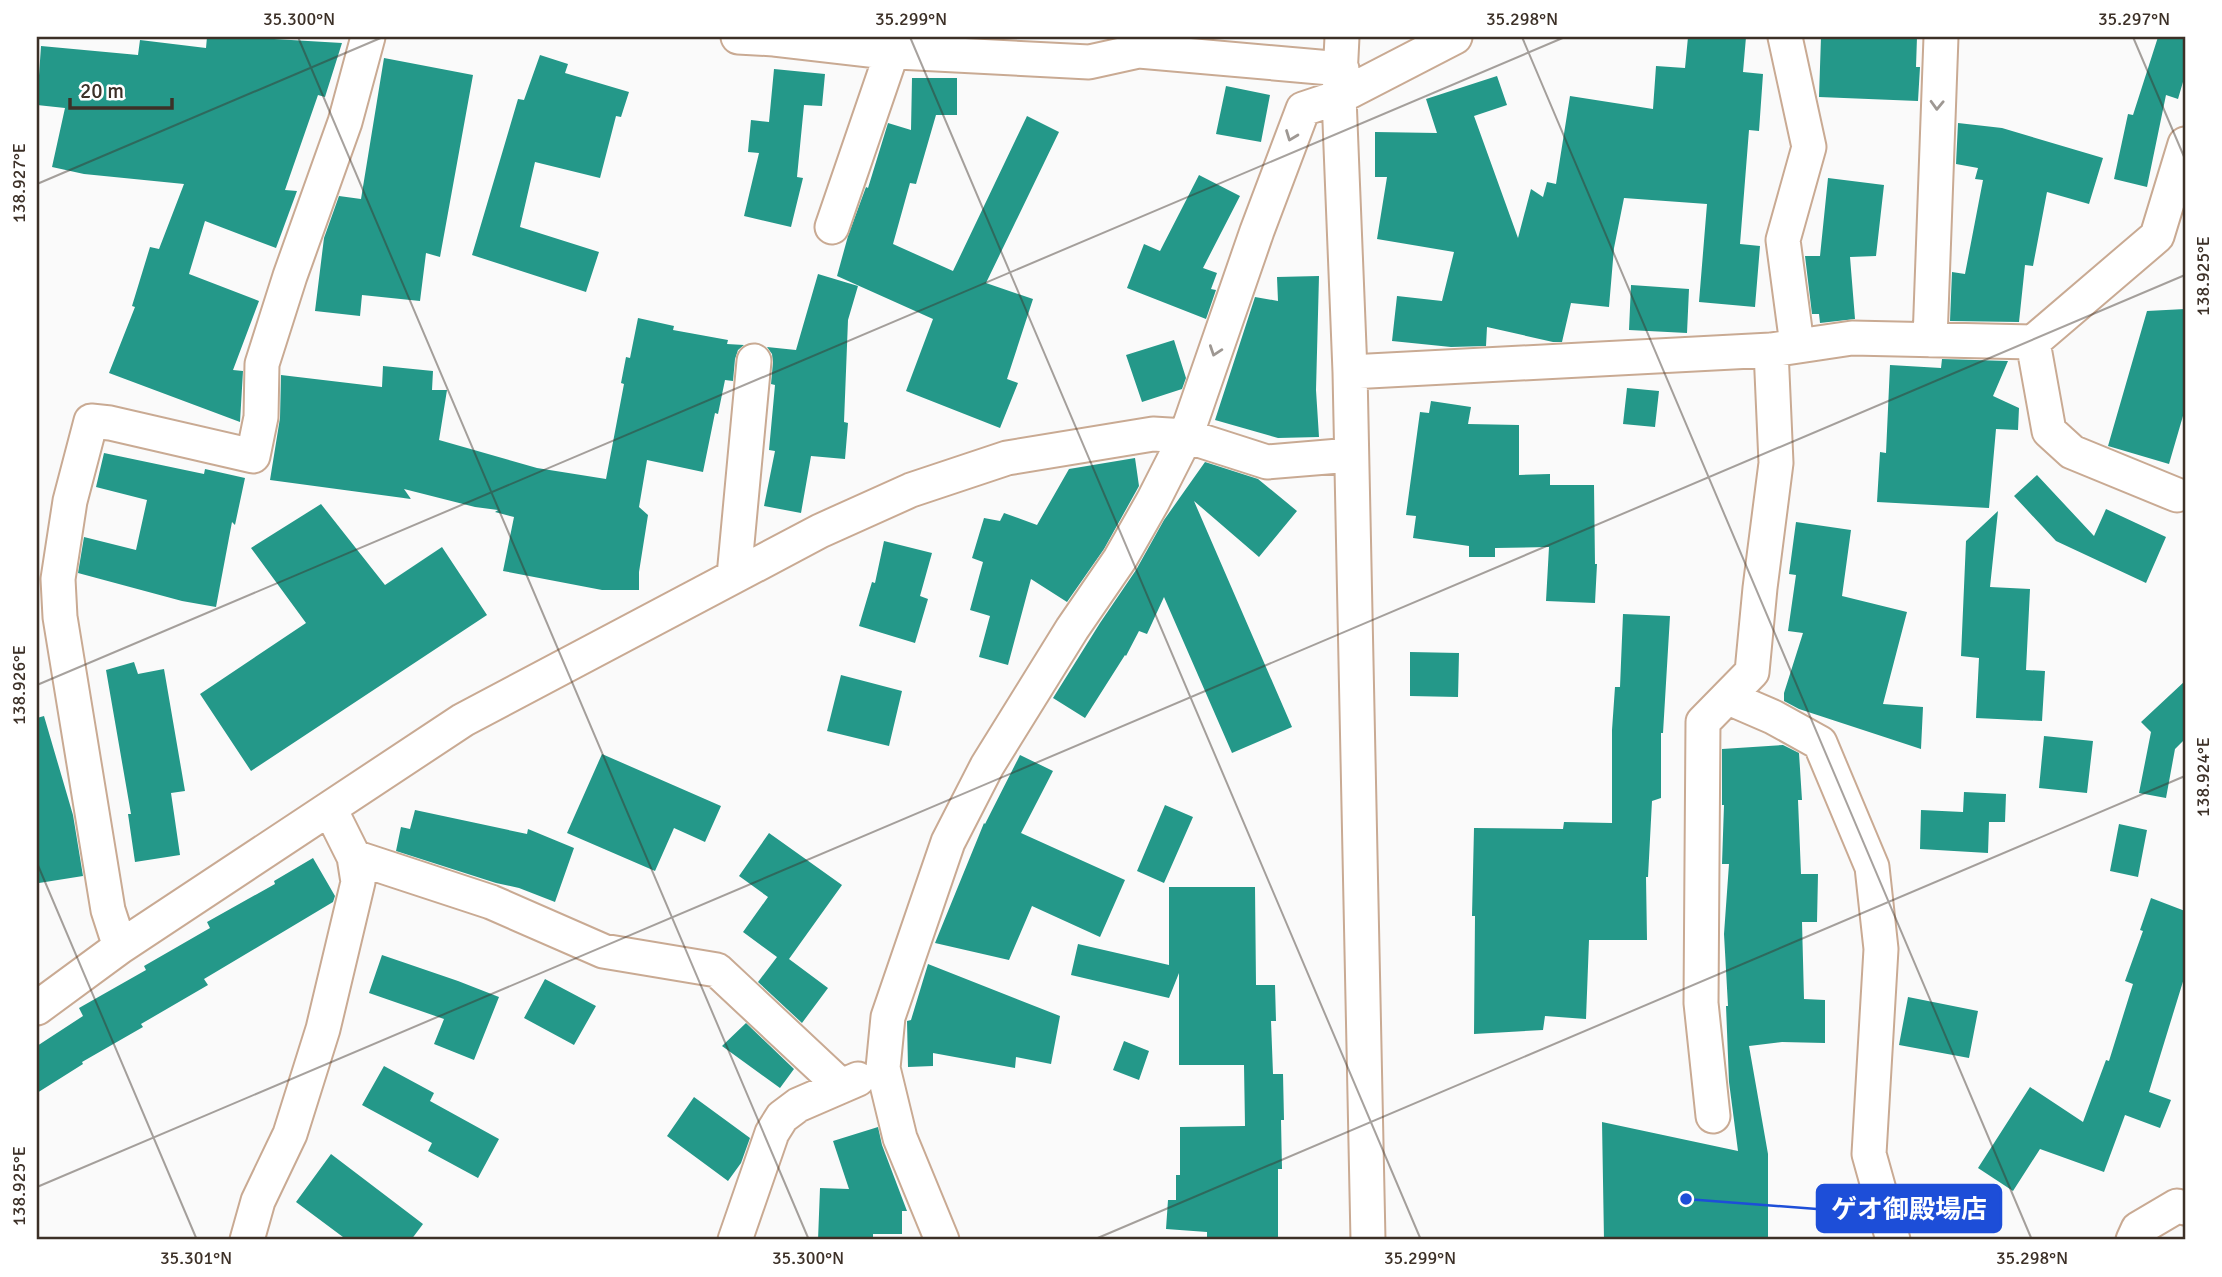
<svg xmlns="http://www.w3.org/2000/svg" width="2222" height="1277" font-family="Signika,'Noto Sans JP',sans-serif">
	<style>
		.building { fill: #249889 }
		.lines { fill: none; stroke-linecap: round; stroke-linejoin: round }
		.minor-casing { stroke: #c9aa93; stroke-width: 37 }
		.minor { stroke: #fff; stroke-width: 33 }
		.oneway { stroke: #9e9893 }
		.ticks { fill: none; stroke: #3c3027; stroke-width: 2; stroke-opacity: 0.45 }
		.leader { fill: none; stroke: #1d4ed8; stroke-width: 2.5 }
		.callout-dot { fill: #1d4ed8; stroke: #fff; stroke-width: 2.5 }
		.callout { fill: #1d4ed8; stroke: #1d4ed8; stroke-width: 2.5 }
		.callout-label { font-size: 26px; text-anchor: middle; font-weight: bold; fill: #fff }
		.neatline { fill: none; stroke: #3c3027; stroke-width: 2.5 }
		.ticks-label { font-size: 18px; text-anchor: middle; fill: #3c3027 }
	</style>
	<rect width="100%" height="100%" fill="#fafafa"/>
	<!-- building -->
	<path class="building" d="M207,37H274V39L342,43L325,97L318,95L285,190L297,191L276,248L205,221L189,274L259,301L233,370L243,371L240,422L109,373L135,307L132,306L150,247L159,249L184,184L84,174L52,167L65,108L37,105L41,46L138,55L140,40L206,48Z
		M1688,37H1746L1743,72L1763,74L1759,131L1749,130L1740,244L1760,246L1755,307L1699,302L1707,204L1624,198L1614,248L1609,307L1571,303L1562,342H1553L1487,327L1486,346L1451,347L1392,341L1397,296L1442,301L1454,252L1377,239L1387,177H1375V132L1437,133L1426,99L1497,76L1507,105L1474,116L1518,238L1531,189L1543,197L1547,182L1556,184L1570,96L1653,109L1656,66L1685,68Z
		M1821,37H1917L1916,67H1920L1918,101L1819,97Z
		M2158,37H2185V75L2178,99L2166,95L2147,187L2114,179L2128,114L2133,115Z
		M540,55L568,64L565,73L629,92L621,117L616,116L600,178L535,162L520,227L599,252L586,292L472,255L518,99L524,100Z
		M384,58L473,75L440,257L426,253L420,301L362,295L360,316L315,311L324,238L339,196L361,199Z
		M774,69L825,74L822,106L804,105L797,177L803,178L791,227L744,216L759,153L748,152L751,120L769,122Z
		M912,78H957V115H936L916,184L910,183L893,244L953,271L1027,116L1059,132L986,283L1033,299L1007,379L1018,383L1000,428L906,391L933,319L837,276L848,236L866,187L868,188L888,123L911,130Z
		M1226,86L1270,95L1261,142L1216,134Z
		M1958,123L2002,128L2103,158L2089,204L2047,192L2033,266L2025,265L2019,322L1950,321L1952,272L1965,274L1983,180L1975,179L1978,168L1956,164Z
		M1199,175L1240,196L1203,268L1217,273L1211,289L1216,290L1206,319L1127,288L1144,244L1160,251Z
		M1828,178L1884,185L1876,256L1850,257L1855,319L1820,323L1819,314H1812L1805,256H1820Z
		M818,274L858,286L848,320L844,422L848,423L845,459L811,456L801,513L764,506L775,451L769,450L775,385L771,384L773,362L772,354L767,347L796,350Z
		M1319,276L1316,390L1319,437L1278,438L1215,420L1255,297L1278,301L1277,277Z
		M1631,285L1689,289L1687,333L1629,330Z
		M2185,309V409L2169,464L2108,446L2147,311Z
		M638,318L674,326L673,330L728,340L727,344L744,345L738,350L735,359L733,381L725,380L718,414L715,413L703,472L647,460L639,507L648,515L639,572V590H602L503,571L514,517L495,512L498,510L475,507L404,489L411,499L270,480L280,418L281,375L382,387L383,366L433,371L432,390H447L439,440L537,468L606,479L624,384L621,383L626,357L630,358Z
		M1174,340L1186,378L1182,389L1142,402L1126,355Z
		M1942,359L2008,361L1993,396L2019,408L2018,430L1996,429L1989,508L1877,502L1880,452L1886,453L1890,365L1941,368Z
		M1627,388L1659,391L1655,427L1623,424Z
		M1431,401L1471,407L1468,424L1519,425V475L1550,474V485H1594L1595,564H1597L1595,603L1546,601L1549,547L1495,548V557H1469V546L1413,538L1416,516L1406,515L1420,412L1429,413Z
		M104,453L204,474L205,469L245,478L235,525L232,522L216,607L182,601L78,573L84,537L136,550L147,500L96,487Z
		M1135,458L1139,486L1104,549L1067,602L1031,579L1008,665L979,657L990,616L970,610L983,562L972,558L984,518L1000,521L1004,513L1037,525L1069,469Z
		M1205,462L1258,479L1297,511L1259,557L1194,501L1292,727L1232,753L1164,597L1147,634L1139,631L1126,656L1125,655L1085,718L1053,698L1100,623L1136,570L1164,520Z
		M2037,475L2094,536L2106,509L2166,537L2146,583L2056,541L2014,496Z
		M321,504L385,585L442,547L487,615L251,771L200,694L306,623L251,548Z
		M1998,511L1990,587L2030,589L2026,670L2045,671L2042,721L1976,718L1979,658L1961,656L1966,541Z
		M1796,522L1851,530L1842,596L1907,612L1883,704L1923,707L1921,749L1799,709L1784,701V693L1803,633L1788,631L1796,575L1789,574Z
		M884,541L932,553L920,596L928,599L915,643L859,626L872,582L875,583Z
		M1623,614L1670,616L1663,733H1661V798L1652,801L1648,877H1646L1647,940H1589L1586,1019L1545,1016L1543,1030L1474,1034L1475,916H1472L1474,828L1563,829L1564,822L1612,823V730L1615,687H1620Z
		M1410,652L1459,653L1458,697L1410,696Z
		M134,662L138,674L164,669L185,791L171,793L180,855L135,862L128,814H131L106,670Z
		M841,675L902,691L889,746L827,731Z
		M2185,681V739L2175,749L2166,798L2139,793L2151,732L2141,722Z
		M44,716L73,815L83,876L39,883L37,865V718Z
		M2044,736L2093,741L2087,793L2039,788Z
		M1783,745L1799,753L1802,800H1798L1801,874H1818L1817,922H1802L1804,999L1825,1000V1043L1782,1042L1749,1046L1768,1154V1240H1604L1602,1122L1738,1151L1729,1082L1726,1006H1728L1724,934L1729,864H1722L1724,805H1722V749Z
		M602,754L721,806L705,842L674,828L655,871L567,833Z
		M1020,755L1053,771L1021,833L1125,880L1100,937L1032,906L1009,960L935,943L984,823L985,824Z
		M1964,792L2006,794L2005,822H1989L1988,853L1920,849L1921,810L1963,812Z
		M1165,805L1193,817L1164,883L1137,871Z
		M415,810L527,834L528,829L574,848L555,902L519,888L496,883L396,851L401,827L410,829Z
		M2119,824L2147,830L2138,877L2110,871Z
		M769,833L842,885L789,959L828,988L802,1023L758,982L777,957L743,932L768,897L739,876Z
		M313,858L335,896L333,902L204,979L208,985L141,1024L143,1027L82,1062L83,1064L37,1093V1046L83,1016L79,1008L146,970L144,966L210,928L207,922L275,884L274,881Z
		M1169,887H1255L1256,985H1275L1276,1021H1271L1273,1074H1283L1284,1120H1281L1282,1169H1278V1237L1207,1238V1232L1166,1229L1168,1200H1176V1175H1180V1127L1245,1126L1244,1065H1179V973L1169,998L1071,975L1078,944L1169,965Z
		M2151,898L2185,911V975L2149,1092L2171,1100L2160,1128L2125,1115L2104,1172L2040,1149L2013,1191L1978,1168L2030,1087L2083,1122L2106,1060L2109,1061L2133,984L2125,981L2143,931L2140,930Z
		M382,955L458,981L499,997L474,1060L434,1044L444,1019L369,993Z
		M928,964L1060,1016L1051,1064L1016,1057L1015,1068L933,1053V1066L908,1067L907,1021L911,1020Z
		M545,979L596,1006L574,1045L524,1018Z
		M1908,997L1978,1011L1969,1058L1899,1045Z
		M746,1023L794,1069L780,1088L722,1046Z
		M1124,1041L1149,1051L1139,1080L1113,1070Z
		M384,1066L434,1093L430,1101L499,1139L478,1178L428,1151L432,1143L362,1105Z
		M694,1097L750,1138L741,1163L728,1181L667,1136Z
		M878,1127L882,1145L907,1211H902V1234H873V1240H818L820,1188L849,1189L833,1141Z
		M331,1154L423,1224L411,1240H347L296,1202Z"/>
	<g class="lines">
		<defs>
			<path id="minor" d="M738,37L774,39L878,51L1089,62L1139,51L1342,69
				M1342,37L1339,97L1350,372L1368,1240
				M1785,37L1809,147L1783,240L1797,345
				M832,227L892,52
				M1930,340L1941,37
				M2033,342L2049,431L2072,452L2177,495
				M1350,372L1771,350L1852,338L2033,342L2157,236L2185,144
				M734,576L754,361
				M1729,698L1773,717L1820,743L1872,867L1881,949L1869,1154L1893,1240
				M354,857L491,902L603,951L717,970L841,1086
				M120,947L108,910L60,617L58,579L70,501L91,421L110,423L253,456L261,417L262,364L290,276L345,122L368,37
				M37,1008L120,947L463,720L820,531L911,490L1007,458L1153,434L1186,436L1267,462L1351,455
				M1713,1116L1701,1003L1703,722L1752,672L1760,588L1776,463L1771,350
				M247,1240L258,1201L290,1134L323,1029L358,882L354,857L330,809
				M735,1240L772,1133L782,1117L798,1105L858,1079
				M942,1240L900,1138L883,1068L888,1017L948,842L987,766L1072,629L1120,559L1153,501L1186,436L1257,231L1303,109L1339,97L1455,37
				M2133,1240L2138,1229L2177,1206L2185,1208"/>
		</defs>
		<!-- minor casing -->
		<use href="#minor" class="minor-casing"/>
		<!-- minor -->
		<use href="#minor" class="minor"/>
	</g>
	<!-- one-way arrows -->
	<defs><path id="oneway-chevron" d="M-2-3.5L2.5 0L-2 3.5" fill="none" stroke-width="1.6" stroke-linecap="round" stroke-linejoin="round" transform="scale(1.75)"/></defs>
	<g class="oneway">
		<use href="#oneway-chevron" transform="translate(1937 105) rotate(92)"/>
		<use href="#oneway-chevron" transform="translate(1291 136) rotate(111)"/>
		<use href="#oneway-chevron" transform="translate(1215 351) rotate(109)"/>
	</g>
	<!-- ticks -->
	<path class="ticks" d="M298,37L809,1240M910,37L1421,1240M1522,37L2032,1240M2133,37L2185,159M37,184L383,37M37,685L1565,37M37,863L197,1240M37,1187L2185,275M1093,1240L2185,776"/>
	<!-- callouts -->
	<path class="leader" d="M1686 1199L1817 1209"/>
	<circle class="callout-dot" cx="1686" cy="1199" r="7"/>
	<rect class="callout" x="1817" y="1185" width="184" height="47" rx="7"/>
	<g class="callout-label">
		<text x="1909" y="1218">ゲオ御殿場店</text>
	</g>
	<!-- border -->
	<rect width="2222" height="1277" fill="none" stroke="#ffffff" stroke-width="77"/>
	<!-- scale -->
	<path d="M70 98v10h102v-10" fill="none" stroke="#3c3027" stroke-width="3.5"/>
	<text x="80" y="98" font-size="21" fill="#3c3027" stroke="#ffffff" stroke-width="5" paint-order="stroke">20 m</text>
	<rect x="38" y="38" width="2146" height="1200" class="neatline"/>
	<g class="ticks-label">
		<text x="299" y="25">35.300°N</text>
		<text x="911" y="25">35.299°N</text>
		<text x="1522" y="25">35.298°N</text>
		<text x="2134" y="25">35.297°N</text>
		<text transform="translate(19 183) rotate(-90)" y="6">138.927°E</text>
		<text transform="translate(2203 276) rotate(-90)" y="6">138.925°E</text>
		<text transform="translate(19 685) rotate(-90)" y="6">138.926°E</text>
		<text transform="translate(2203 777) rotate(-90)" y="6">138.924°E</text>
		<text transform="translate(19 1186) rotate(-90)" y="6">138.925°E</text>
		<text x="196" y="1264">35.301°N</text>
		<text x="808" y="1264">35.300°N</text>
		<text x="1420" y="1264">35.299°N</text>
		<text x="2032" y="1264">35.298°N</text>
	</g>
</svg>
